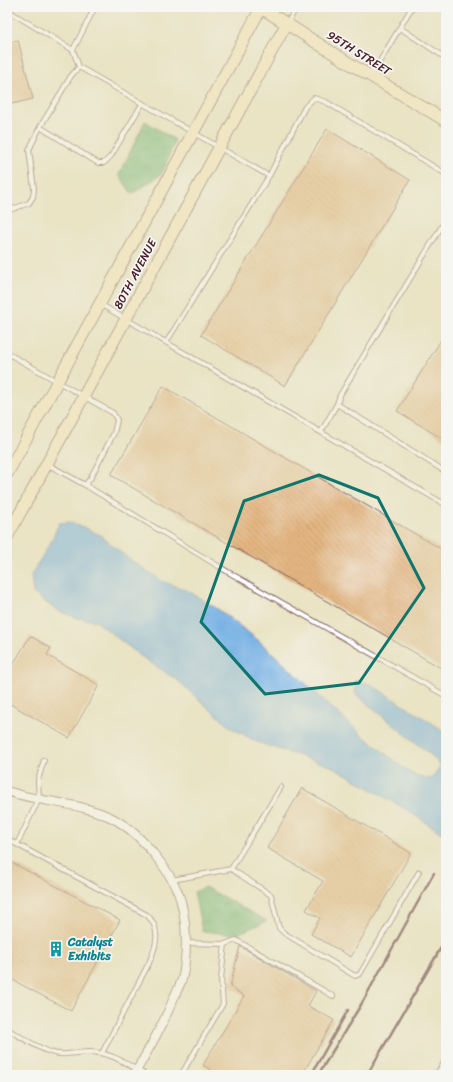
<svg xmlns="http://www.w3.org/2000/svg" width="453" height="1082" font-family="Sriracha,sans-serif">
	<style>
		.forest { fill: url(#forest-crowns); stroke: #5e6a52 }
		.water { fill: #73afe4; stroke: #5e6788 }
		.building { fill: url(#building-back-hatch) }
		.lines { fill: none; stroke-linecap: round; stroke-linejoin: round }
		.lane-casing { stroke: #826461; stroke-width: 6 }
		.street-casing { stroke: #826461; stroke-width: 10 }
		.secondary-casing { stroke: #826461; stroke-width: 13 }
		.lane { stroke: #fff; stroke-width: 4 }
		.street { stroke: #fff; stroke-width: 8 }
		.secondary { stroke: #f8e8c3; stroke-width: 11 }
		.rail { stroke: #4a1f2b; stroke-width: 2.5 }
		.marked { fill: none; stroke: #0f766e; stroke-width: 3; stroke-linejoin: round }
		.labels { text-anchor: middle; stroke-width: 3.5; stroke-linejoin: round; paint-order: stroke }
		.street-label { font-size: 12px; fill: #4a1f2b; stroke: #f6f6f2 }
		.culture-label { font-size: 12px; font-weight: bold; fill: #0d838f; stroke: #f6f6f2; text-anchor: start }
	</style>
	<defs>
		<pattern id="forest-crowns" width="20" height="18" patternUnits="userSpaceOnUse"><rect width="20" height="18" fill="#72b67a"/><path d="M2 6a3 3 0 1 1 6 0M12 15a3 3 0 1 1 6 0" fill="none" stroke="#609364"/></pattern>
		<pattern id="building-back-hatch" width="6" height="6" patternUnits="userSpaceOnUse"><rect width="6" height="6" fill="#e3b580"/><path d="M-1 5l2 2M0 0l6 6M5-1l2 2" fill="none" stroke="#c49b6f"/></pattern>
	</defs>
	<rect width="100%" height="100%" fill="#f6f6f2"/>
	<filter id="ink" filterUnits="userSpaceOnUse"><feTurbulence type="fractalNoise" baseFrequency=".025" numOctaves="2"/><feDisplacementMap in="SourceGraphic" scale="8" xChannelSelector="R" yChannelSelector="G"/><feConvolveMatrix kernelMatrix="1 2 1 2 8 2 1 2 1" color-interpolation-filters="sRGB"/></filter>
	<filter id="wash" filterUnits="userSpaceOnUse"><feTurbulence type="fractalNoise" baseFrequency=".012" numOctaves="4" result="noise"/><feDisplacementMap in="SourceGraphic" scale="16" xChannelSelector="R" yChannelSelector="G"/><feGaussianBlur stdDeviation="0.9" result="paint"/><feColorMatrix in="noise" values="0 0 0 0 0 0 0 0 0 0 0 0 0 0 0 0 0 1.4 0 .05"/><feComposite in="paint" operator="in"/></filter>
	<g filter="url(#wash)">
		<rect width="100%" height="100%" fill="#eae3c4"/>
		<!-- forest -->
		<path class="forest" d="M145,121L175,140L162,174L132,194L119,175Z
			M205,887L267,921L235,935L202,931L194,892Z"/>
		<!-- water -->
		<path class="water" d="M72,522L100,535L129,559L164,582L187,590L219,610L259,641L363,736L412,774L431,779L441,766L430,754L355,694L356,681L370,684L446,732V833L440,832L407,810L333,767L257,742L230,727L177,680L139,655L96,621L77,618L56,610L33,593L31,575L52,540L59,523Z"/>
		<g id="blocks">
			<!-- building -->
			<path class="building" d="M18,40L33,99L7,105V43Z
				M327,129L410,180L285,386L201,335Z
				M446,332V441L397,411Z
				M163,386L446,552V671L111,475Z
				M30,636L51,648L47,655L99,685L69,738L7,702V675Z
				M302,788L411,853L351,957L311,934L320,918L306,910L323,881L267,848Z
				M7,860L120,920L71,1011L7,977Z
				M240,946L316,991L308,1006L334,1020L302,1075H219L203,1065L244,996L230,987Z"/>
		</g>
	</g>
	<g filter="url(#ink)">
		<use href="#blocks" fill-opacity="0" stroke="#826461" stroke-width="1"/>
		<g class="lines">
			<defs>
				<path id="lane" d="M13,7L10,12L73,50
					M95,7L73,50L79,67L269,176
					M287,23L297,7
					M400,28L446,58
					M79,67L71,76L40,127L98,163H104L111,156L142,104
					M371,76L412,7
					M7,211L29,203L33,197L34,189L29,150L40,127
					M446,219L340,395L337,404L446,472
					M100,304L446,505
					M167,341L269,176L305,107L314,98L326,102L446,174
					M7,353L113,413L117,420L114,433L90,479L85,485L47,464
					M321,432L337,404
					M85,485L228,572L446,696
					M7,839L147,915C162,929 156,947 149,963L102,1053
					M17,844L39,799L38,780L44,760
					M231,869L271,895L279,928L284,933L355,976L360,974L419,872
					M172,880L231,869L281,787
					M225,944L236,940L333,996
					M7,1029C21,1037 36,1047 50,1052C63,1057 77,1052 90,1052C114,1053 126,1064 146,1075
					M181,1075L223,1004L221,979L225,944L185,943
					M436,1075L446,1060"/>
				<path id="street" d="M7,791C41,803 80,802 112,818C140,832 176,875 182,906C187,927 187,954 183,975C182,982 178,988 175,995C164,1023 149,1049 134,1075"/>
				<path id="secondary" d="M260,7L352,65L446,121
					M7,474L261,8
					M7,537L287,23"/>
			</defs>
			<!-- lane casing -->
			<use href="#lane" class="lane-casing"/>
			<!-- street casing -->
			<use href="#street" class="street-casing"/>
			<!-- secondary casing -->
			<use href="#secondary" class="secondary-casing"/>
			<!-- lane -->
			<use href="#lane" class="lane"/>
			<!-- street -->
			<use href="#street" class="street"/>
			<!-- secondary -->
			<use href="#secondary" class="secondary"/>
			<!-- rail -->
			<path class="rail" d="M311,1075L348,1010
				M318,1075L362,1003L434,873
				M367,1075L446,939"/>
		</g>
	</g>
	<!-- marked area -->
	<path d="M0 0H453V1082H0ZM319,475L378,498L424,588L359,683L265,694L201,622L244,501Z" fill="#eae3c4" fill-opacity=".55" fill-rule="evenodd"/>
	<path class="marked" d="M319,475L378,498L424,588L359,683L265,694L201,622L244,501Z"/>
	<!-- icons -->
	<defs>
		<symbol id="building-bare" viewBox="-9 -9 18 18"><path d="M-4-6H4V6H1V3H-1V6H-4ZM-2.5-4.3h1.7v1.8h-1.7ZM.8-4.3h1.7v1.8H.8ZM-2.5-1h1.7V.8h-1.7ZM.8-1h1.7V.8H.8Z" fill="#0f9aa8" stroke="#f6f6f2" stroke-width="2.5" paint-order="stroke"/></symbol>
	</defs>
	<g fill-rule="evenodd">
		<use href="#building-bare" x="45" y="938" width="22" height="22"/>
	</g>
	<g class="labels">
		<!-- street labels -->
		<g class="street-label">
			<text transform="translate(359 53) rotate(32)" y="4">95TH STREET</text>
			<text transform="translate(135 274) rotate(-62)" y="4">80TH AVENUE</text>
		</g>
		<!-- culture labels -->
		<g class="culture-label">
			<text x="68" y="946">Catalyst<tspan x="68" dy="14">Exhibits</tspan></text>
		</g>
	</g>
	<!-- margin -->
	<rect width="453" height="1082" fill="none" stroke="#f6f6f2" stroke-width="24"/>
</svg>
